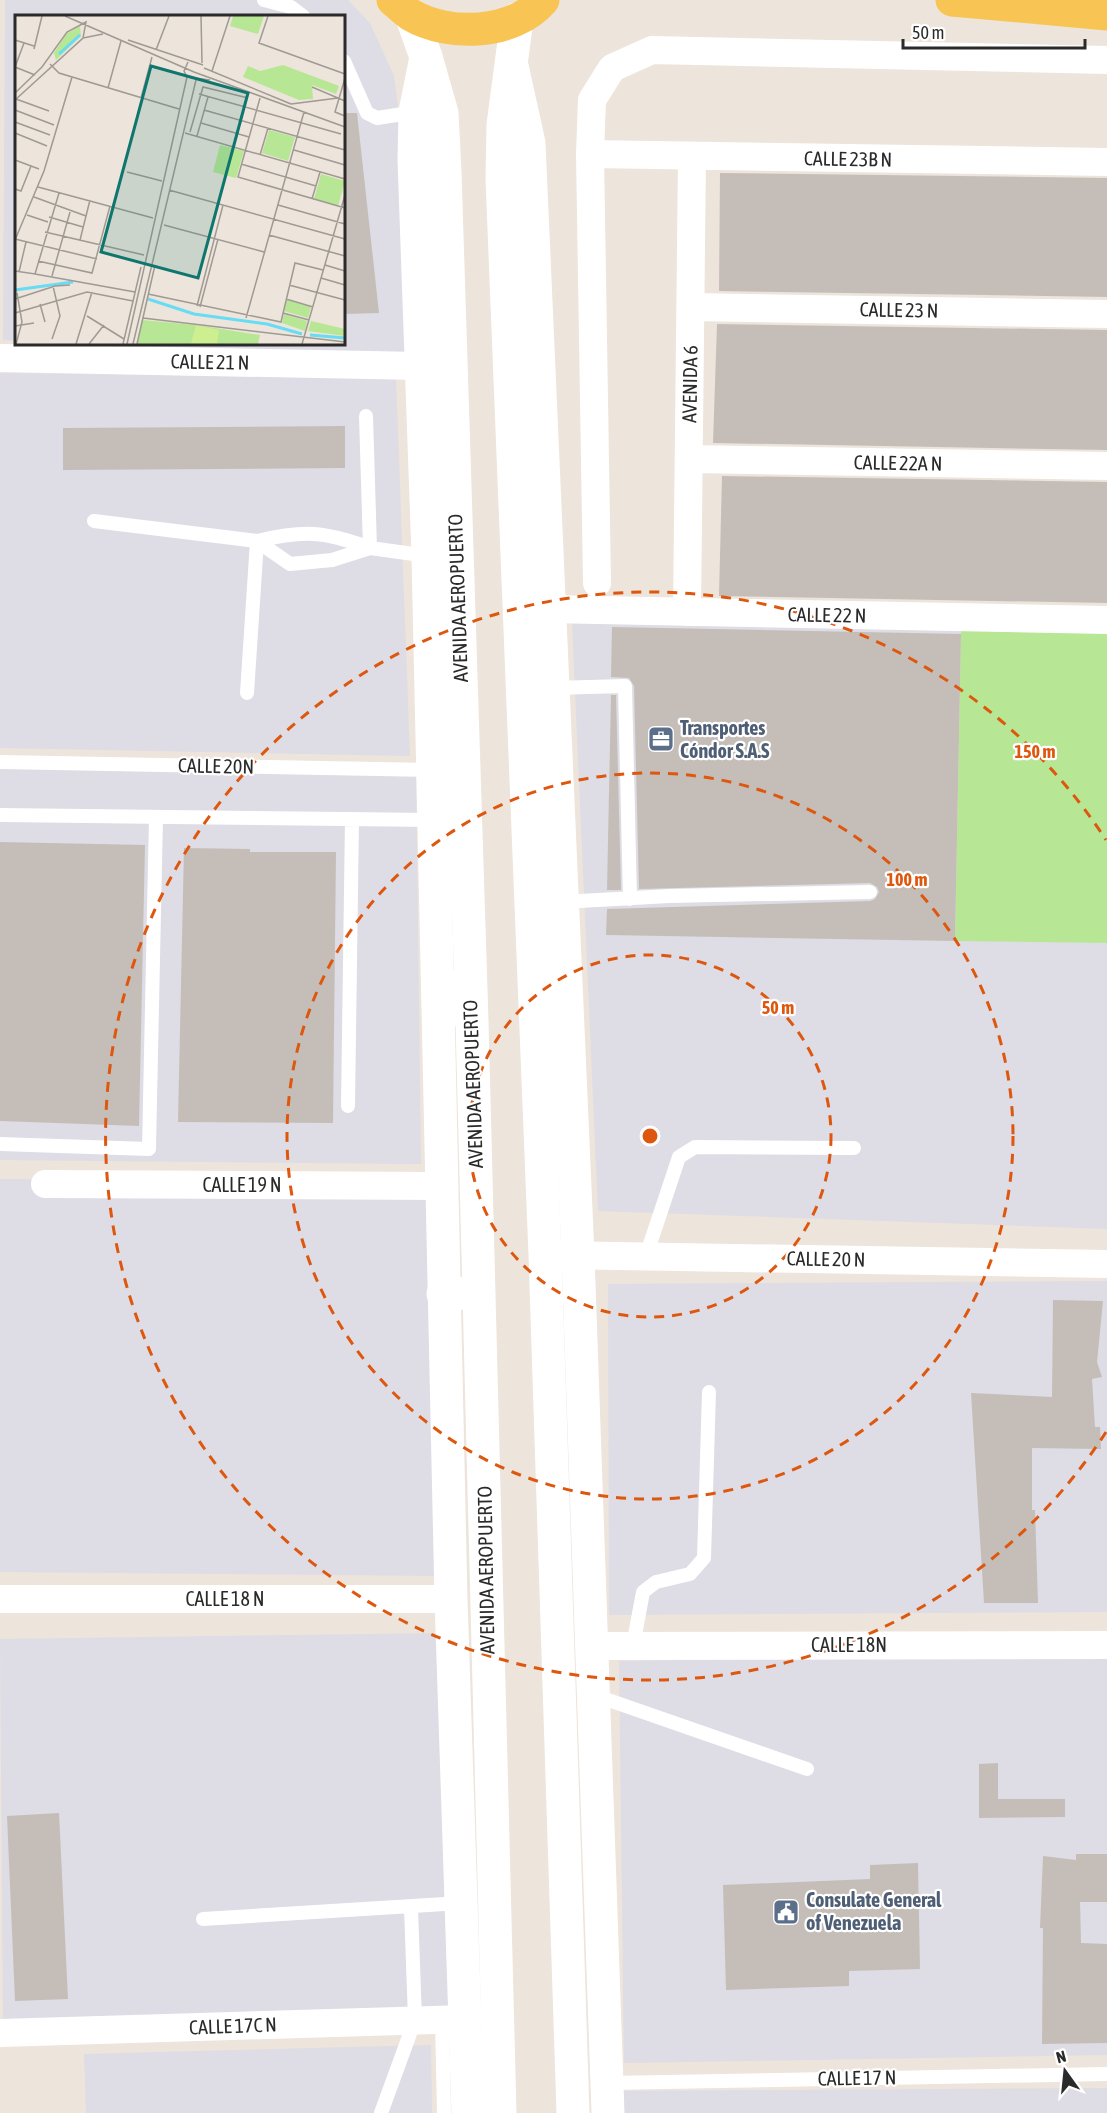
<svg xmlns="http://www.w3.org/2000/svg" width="1107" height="2113" font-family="'Asap Condensed',sans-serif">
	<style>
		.industrial { fill: #dedce5 }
		.green { fill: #b7e794 }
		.building { fill: #c5beb8 }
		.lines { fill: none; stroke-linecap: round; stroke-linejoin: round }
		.service { stroke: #fff; stroke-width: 14 }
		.minor { stroke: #fff; stroke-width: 28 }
		.tertiary { stroke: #fff; stroke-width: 33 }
		.secondary { stroke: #fff; stroke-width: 33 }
		.primary { stroke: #f8c555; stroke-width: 33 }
		.ring { fill: none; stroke: #de570e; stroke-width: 3; stroke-dasharray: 10 8 }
		.labels { text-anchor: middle; stroke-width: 4.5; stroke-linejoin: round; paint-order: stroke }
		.street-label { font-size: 20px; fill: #2a2a2a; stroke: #fff }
		.service-label { font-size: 20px; font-weight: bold; fill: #4e5e75; stroke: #fff; text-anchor: start }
		.inset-river { fill: none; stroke: #68dbf5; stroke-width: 3 }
		.inset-road { fill: none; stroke: #9f9a94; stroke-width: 1.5 }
		.view { fill: #0f766e; fill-opacity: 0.15; stroke: #0f766e; stroke-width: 3 }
		.inset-edge { fill: none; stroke: #2a2a2a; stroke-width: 3 }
		.centre { fill: #de570e; stroke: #fff; stroke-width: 3 }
		.ring-label { font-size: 18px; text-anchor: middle; font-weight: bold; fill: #de570e; stroke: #fff; stroke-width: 4.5; stroke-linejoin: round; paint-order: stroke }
	</style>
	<rect width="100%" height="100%" fill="#ede4db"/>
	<!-- industrial -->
	<path class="industrial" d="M5,0H348L370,23L394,76L403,144L405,355L96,344H344V16H16V341L3,340Z
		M0,373L396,378L410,756L0,748Z
		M572,623L961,631L955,940L1107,943V1229L598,1211Z
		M0,768L416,773L421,1164L0,1160Z
		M0,1179L431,1181L439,1576L0,1572Z
		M1107,1281V1612L609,1615L608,1284Z
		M444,1633L449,2012L3,2019L0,1639Z
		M1107,1654V2055L624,2063L619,1661Z
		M431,2045L432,2113H86L84,2054Z
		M1107,2088V2113H622L621,2091Z"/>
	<!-- green -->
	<path class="green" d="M961,631L1107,632V943L955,941Z"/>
	<!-- building -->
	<path class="building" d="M344,113H357L379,313L344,314Z
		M720,173L1107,178V297L719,291Z
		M717,324L1107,330V450L713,443Z
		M345,426V468L63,470V428Z
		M722,476L1107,482V603L719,596Z
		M612,627L961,634L955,941L606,935L607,909L870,901L875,899L879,892L877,887L870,883L639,889L634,686L629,678L611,677Z
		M611,695H616L621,890H607Z
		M0,842L145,845L139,1126L0,1121Z
		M184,848L250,849V852H336L333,1123L178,1122Z
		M1053,1300L1103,1301L1097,1362L1102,1377L1092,1379L1095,1427H1100L1101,1449L1032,1448V1510H1035L1038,1603H984L971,1393L1052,1397Z
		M998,1763V1799H1065V1817L979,1818V1764Z
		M59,1813L68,1999L15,2001L7,1816Z
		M1076,1854H1107V1902H1080L1081,1943L1107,1944V2043L1042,2044L1043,1928H1040L1043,1856L1076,1860Z
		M918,1863L920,1969L849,1971V1986L726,1990L723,1885L870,1879V1865Z"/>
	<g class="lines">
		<!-- service -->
		<path class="service" d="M264,0L291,7L303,16
			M344,61L367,113L377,118L416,112
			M94,521L257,541L290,564L332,560L370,548L428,556
			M552,688L625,686L630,899
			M247,693L257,541C304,530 324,531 370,548L366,416
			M0,762L432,770
			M0,815L433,820
			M562,902L669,896L870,892
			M348,1106L352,819
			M0,1144L149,1149L156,817
			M646,1256L679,1157L695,1147L854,1148
			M633,1646L643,1592L656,1582L690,1574L704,1558L709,1392
			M594,1695L807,1769
			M203,1919L461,1903
			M442,2020L444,2113
			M607,2083L1107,2074
			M381,2113L415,2020L411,1908"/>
		<!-- minor -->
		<path class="minor" d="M590,154L1107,162
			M691,307L1107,314
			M0,358L420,366
			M689,459L1107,466
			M597,583L590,154L592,100L612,68L652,50L1107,60
			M548,609L1107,620
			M687,612L692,156
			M45,1184L440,1186
			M557,1255L1107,1264
			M0,1599H451
			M592,1646L1107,1645
			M0,2033L466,2019"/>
		<!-- tertiary -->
		<path class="tertiary" d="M426,57L415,112L414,160L428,556L451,1599L468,2113
			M512,66L529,143L578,1255L608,2113"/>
		<!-- secondary -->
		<path class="secondary" d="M411,15L426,57L442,113L445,172L472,1021L500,2113
			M517,19L503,125L502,179L545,1255L573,2113
			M438,977L472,1021
			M536,1004L566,1003
			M443,1294L479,1293"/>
		<!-- primary -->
		<path class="primary" d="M393,0C399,5 405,11 411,15C449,37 513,35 543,0
			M952,0L1107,14"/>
	</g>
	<!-- distance rings -->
	<g class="ring">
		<circle cx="650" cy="1136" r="181"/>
		<circle cx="650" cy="1136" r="363"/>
		<path d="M1106 1432A544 544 0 1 1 1106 840"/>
	</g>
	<!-- icons -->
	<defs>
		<symbol id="office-square" viewBox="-11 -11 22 22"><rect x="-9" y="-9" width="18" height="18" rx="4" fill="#5c6f8a" stroke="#fff"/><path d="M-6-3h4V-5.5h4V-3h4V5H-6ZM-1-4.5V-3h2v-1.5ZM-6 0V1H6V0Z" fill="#fff"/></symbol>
		<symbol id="civic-square" viewBox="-11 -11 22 22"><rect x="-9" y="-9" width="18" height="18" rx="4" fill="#5c6f8a" stroke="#fff"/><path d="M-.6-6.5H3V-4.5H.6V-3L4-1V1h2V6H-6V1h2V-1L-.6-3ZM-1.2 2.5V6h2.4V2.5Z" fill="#fff"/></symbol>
	</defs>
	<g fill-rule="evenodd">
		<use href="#office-square" x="646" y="724" width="30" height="30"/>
		<use href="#civic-square" x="771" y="1897" width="30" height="30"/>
	</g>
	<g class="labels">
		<!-- street labels -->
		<g class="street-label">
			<text transform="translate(848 159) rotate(1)" y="7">CALLE 23B N</text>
			<text transform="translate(899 310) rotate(1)" y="7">CALLE 23 N</text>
			<text transform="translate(210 362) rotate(1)" y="7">CALLE 21 N</text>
			<text transform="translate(690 384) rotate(-89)" y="7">AVENIDA 6</text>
			<text transform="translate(898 463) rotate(1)" y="7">CALLE 22A N</text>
			<text transform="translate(458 598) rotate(-92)" y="7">AVENIDA AEROPUERTO</text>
			<text transform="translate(827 615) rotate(1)" y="7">CALLE 22 N</text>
			<text transform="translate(216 766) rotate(1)" y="7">CALLE 20N</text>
			<text transform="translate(473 1084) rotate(-92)" y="7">AVENIDA AEROPUERTO</text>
			<text x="242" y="1192">CALLE 19 N</text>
			<text transform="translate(826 1259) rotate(1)" y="7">CALLE 20 N</text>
			<text transform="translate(486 1570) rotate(-91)" y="7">AVENIDA AEROPUERTO</text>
			<text x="225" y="1606">CALLE 18 N</text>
			<text x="849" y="1652">CALLE 18N</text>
			<text transform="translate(233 2026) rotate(-2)" y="7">CALLE 17C N</text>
			<text transform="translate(857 2078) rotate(-1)" y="7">CALLE 17 N</text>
		</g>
		<!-- service labels -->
		<g class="service-label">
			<text x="680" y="735">Transportes<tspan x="680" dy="23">Cóndor S.A.S</tspan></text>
			<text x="806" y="1907">Consulate General<tspan x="806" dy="23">of Venezuela</tspan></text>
		</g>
	</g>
	<!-- overview -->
	<g transform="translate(15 15)">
		<rect width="330" height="330" fill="#ede4db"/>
		<path d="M218,1H249L243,19L215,11ZM65,11L66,21L41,45L39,38L51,19ZM268,50L324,71L321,79L297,70L298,84L284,85L228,62L233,51L245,56ZM254,115L280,122L273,146L247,138ZM205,130L229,136L221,163L198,157ZM306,159L330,166L323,191L299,184ZM272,285L296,292L293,303L269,296ZM269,299L292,306L290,316L267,308ZM127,305L181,310L245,320L243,329H122ZM296,306L330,314V321L293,316Z" fill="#b7e794"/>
		<path d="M181,310L204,315L202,329H176Z" fill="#ceef8f"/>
		<path class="inset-river" d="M44,39L65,20M0,275L58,267M133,284L179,299L252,309L287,319M295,320L330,323"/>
		<path class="inset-road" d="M50,1L179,57L330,112M186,1L187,48M253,1L244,28L330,59M68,23L88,19M0,25L19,31M113,25L188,50M19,34L27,1M141,35L154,1M173,47L169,56L172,62L195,65M35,49L44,58L164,94M0,52L9,28M0,52L20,60M189,53L276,89M197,56L215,1M330,63L320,97L330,101M297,72L330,86M93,73L106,26M0,78L27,52L52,17L71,7L68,23L0,85M184,79L326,119M126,83L137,42M245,83L223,162L330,193M1,84L34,96M276,89L323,83M0,95L39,110M189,95L330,135M0,107L35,120M186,108L234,122M175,117L188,72L233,83M0,118L32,131M170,118L330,164M182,121L193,82M279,135L330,150M245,140L253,113M0,145L24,154M226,149L301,171M112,157L147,166M23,172L138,203M0,174L6,176L16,151M154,175L330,224M19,182L71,201M297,184L305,157M263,190L330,209M12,200L33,207M34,202L68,212M149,210L249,237M30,217L129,240M254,220L330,241M0,224L82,244M0,225L29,156L57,62M65,225L75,185M23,246L77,258L95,191M310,250L330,256M0,256L20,259L44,178M4,257L11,227M20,259L120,277M37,261L55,197M306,263L330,270M274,270L330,285M133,279L266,307L280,248L308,255M0,284L40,271L55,270M271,284L298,292M25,289L30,307M182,291L208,190M185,292L203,224M0,298L72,277L118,286M268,298L294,305M72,301L109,324M128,303L330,327M231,303L289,97M0,311L19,308M37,324L45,301L38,271M1,329L7,307L2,278M61,329L77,277M74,329L89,310M108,329L126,252M112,329L172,62M118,329L181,65M122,329L140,250M287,329L330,180"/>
		<path class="view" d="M136,51L233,78L183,263L86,237Z"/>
		<rect width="330" height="330" class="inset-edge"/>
	</g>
	<circle cx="650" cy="1136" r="9" class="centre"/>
	<g class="ring-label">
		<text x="1035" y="758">150 m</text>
		<text x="907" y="886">100 m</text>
		<text x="778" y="1014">50 m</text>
	</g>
	<!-- north arrow -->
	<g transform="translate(1065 2071) rotate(345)" stroke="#ffffff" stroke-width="4.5" paint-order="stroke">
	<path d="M0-4.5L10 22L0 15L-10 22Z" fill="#2a2a2a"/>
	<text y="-9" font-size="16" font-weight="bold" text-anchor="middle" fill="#2a2a2a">N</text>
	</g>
	<!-- scale -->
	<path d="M903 39v9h182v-9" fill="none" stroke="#2a2a2a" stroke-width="3"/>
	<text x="912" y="39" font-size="18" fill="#2a2a2a" stroke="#ffffff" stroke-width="4.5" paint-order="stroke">50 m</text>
</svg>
